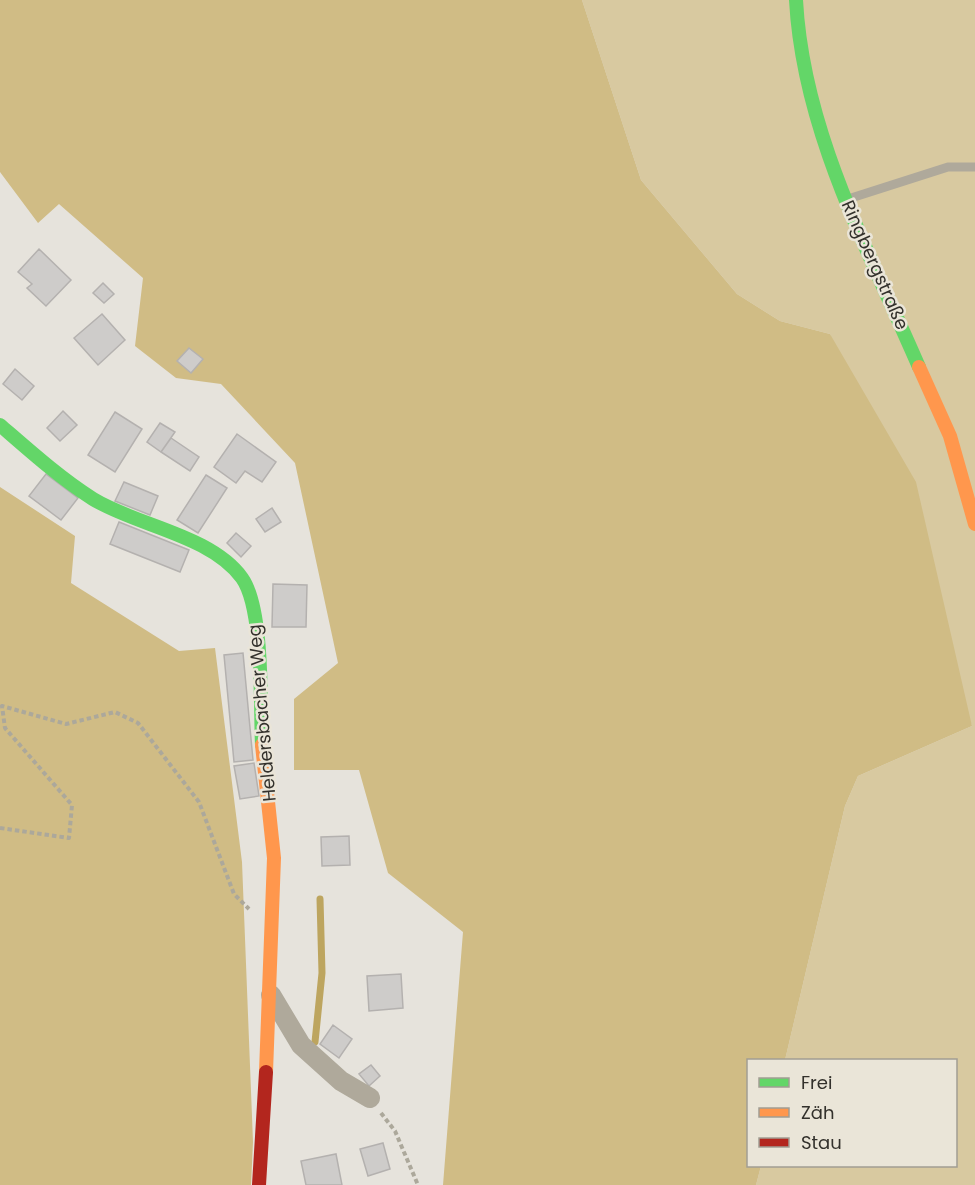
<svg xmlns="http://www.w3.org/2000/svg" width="975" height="1185" font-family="Poppins,sans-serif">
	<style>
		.green { fill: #d8c9a0 }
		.forest { fill: #d0bc85 }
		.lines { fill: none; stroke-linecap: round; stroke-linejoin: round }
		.stream { stroke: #bda55f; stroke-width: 7 }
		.building { fill: #ceccca; stroke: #b4b1af; stroke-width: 1.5 }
		.path { stroke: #aca89b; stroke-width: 4; stroke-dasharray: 4.5 3; stroke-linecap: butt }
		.lane { stroke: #afa99b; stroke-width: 9 }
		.street { stroke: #afa99b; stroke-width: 20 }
		.fast { stroke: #63d668; stroke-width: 14 }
		.slow { stroke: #ff974d; stroke-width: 14 }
		.jam { stroke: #b3261e; stroke-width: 14 }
		.labels { text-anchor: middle; stroke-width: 5; stroke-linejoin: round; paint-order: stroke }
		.street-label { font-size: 18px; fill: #33312c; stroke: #eae5d8 }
	</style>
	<rect width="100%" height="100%" fill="#e6e3dc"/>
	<!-- green -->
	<path class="green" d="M582,0H975V1185H756L761,1166H956V1060H785L845,806L858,776L972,726L830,334L780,321L737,294L641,180Z"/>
	<!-- forest -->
	<path class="forest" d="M0,0H582L641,180L737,294L780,321L830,334L916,482L972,726L858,776L845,806L785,1060H748V1166H761L756,1185H443L463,932L388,873L359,770H294V699L338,663L295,463L221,384L176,378L135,346L143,278L59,204L38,223L0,172Z
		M0,487L75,536L71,583L179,651L215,648L242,862L253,1142L251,1185H0Z"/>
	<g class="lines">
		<!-- stream -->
		<path class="stream" d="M315,1042L322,973L320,899"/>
	</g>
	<!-- building -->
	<path class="building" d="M39,249L71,280L46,306L27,288L32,284L18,272Z
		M103,283L114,294L104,303L93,293Z
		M102,314L125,340L98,365L74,338Z
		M189,348L203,359L191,373L177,361Z
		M15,369L34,386L22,400L3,384Z
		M63,411L77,425L60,441L47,428Z
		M115,412L142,429L115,472L88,455Z
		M160,423L175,432L161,452L147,442Z
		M237,434L276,462L262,482L245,471L236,483L214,467Z
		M171,438L199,457L190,471L161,452Z
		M46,474L78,498L61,520L29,496Z
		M206,475L227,488L198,533L177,520Z
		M124,482L158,496L150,515L115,501Z
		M272,508L281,522L265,532L256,519Z
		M119,522L189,550L180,572L110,544Z
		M236,533L251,546L241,557L227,543Z
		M273,584L307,585L306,627H272Z
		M243,653L253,760L234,762L224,655Z
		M254,763L259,796L240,799L234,766Z
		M349,836L350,865L322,866L321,837Z
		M401,974L403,1008L369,1011L367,976Z
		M333,1025L352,1039L339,1058L320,1044Z
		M371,1065L380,1076L369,1086L359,1074Z
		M383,1143L390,1169L368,1176L360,1149Z
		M336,1154L342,1185H306L301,1161Z"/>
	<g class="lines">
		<!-- path -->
		<path class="path" d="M0,828L69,838L72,805L5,728L2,706L66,724L115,712L138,723L199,802L234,894L249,909
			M381,1113L395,1131L418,1185"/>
		<!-- lane -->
		<path class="lane" d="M848,199L948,167H975"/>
		<!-- street -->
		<path class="street" d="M271,995L301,1045L341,1081L370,1098"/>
		<!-- fast -->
		<path class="fast" d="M796,0C803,131 868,249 919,367
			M0,425C30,451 60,478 93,499C137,526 211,535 242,578C264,609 260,705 262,745"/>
		<!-- slow -->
		<path class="slow" d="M919,367L950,436L975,524
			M262,745L274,858L266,1072"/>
		<!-- jam -->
		<path class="jam" d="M259,1185L266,1072"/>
	</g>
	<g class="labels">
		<!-- street labels -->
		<g class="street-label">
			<text transform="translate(875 265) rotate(66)" y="6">Ringbergstraße</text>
			<text transform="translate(262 713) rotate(-95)" y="6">Heldersbacher Weg</text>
		</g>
	</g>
	<!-- legend -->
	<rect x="747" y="1059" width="210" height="108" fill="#eae5d8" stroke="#a19d93" stroke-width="1.5"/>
	<rect x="759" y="1078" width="30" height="9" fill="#63d668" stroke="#a19d93" stroke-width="1.5"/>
	<text x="801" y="1089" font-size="18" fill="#33312c">Frei</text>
	<rect x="759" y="1108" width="30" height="9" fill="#ff974d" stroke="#a19d93" stroke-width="1.5"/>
	<text x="801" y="1119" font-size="18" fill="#33312c">Zäh</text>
	<rect x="759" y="1138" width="30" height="9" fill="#b3261e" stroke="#a19d93" stroke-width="1.5"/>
	<text x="801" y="1149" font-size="18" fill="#33312c">Stau</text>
</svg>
